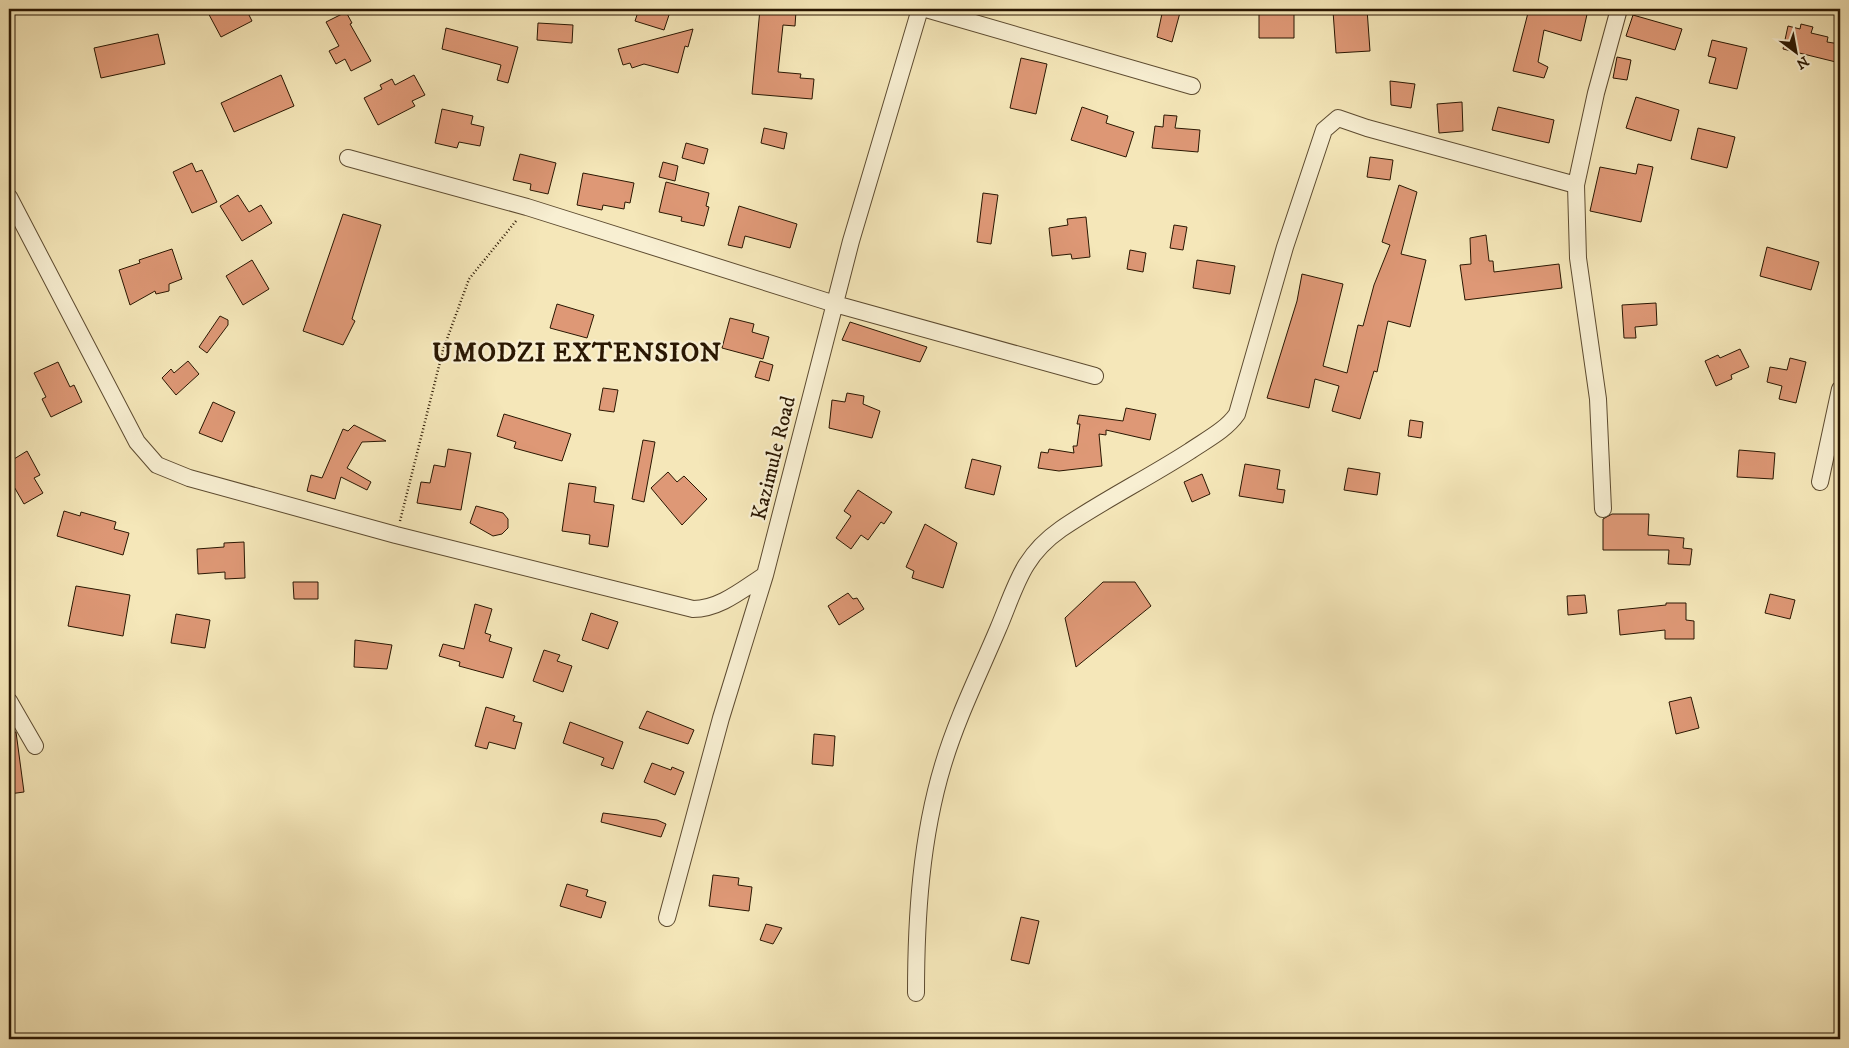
<svg xmlns="http://www.w3.org/2000/svg" width="1849" height="1048" font-family="'IM FELL DW Pica',serif">
	<style>
		.building { fill: #de9876; stroke: #2a1702 }
		.lines { fill: none; stroke-linecap: round; stroke-linejoin: round }
		.street-casing { stroke: #5d4b30; stroke-width: 18 }
		.path { stroke: #2a1702; stroke-width: 2.5; stroke-dasharray: 1 2.5; stroke-linecap: butt }
		.street { stroke: #f8efd2; stroke-width: 16 }
		.labels { text-anchor: middle; stroke-width: 4.5; stroke-linejoin: round; paint-order: stroke }
		.street-label { font-size: 21px; fill: #2a1702; stroke: #f8efd2 }
		.district-label { font-size: 26px; font-weight: bold; letter-spacing: 1px; fill: #2a1702; stroke: #f8efd2 }
	</style>
	<rect width="100%" height="100%" fill="#f5e7b9"/>
	<filter id="stains"><feTurbulence type="fractalNoise" baseFrequency=".004" numOctaves="4"/><feColorMatrix values="0 0 0 0 .2 0 0 0 0 .09 0 0 0 0 .02 0 0 0 .5 -.17"/></filter>
	<radialGradient id="worn" r=".72"><stop offset=".6" stop-color="#630" stop-opacity="0"/><stop offset="1" stop-color="#630" stop-opacity=".3"/></radialGradient>
	<!-- building -->
	<path class="building" d="M206,9H246L252,21L221,37Z
		M639,9H671L664,30L635,21Z
		M760,9L796,11L795,26L783,25L778,72L801,74L800,78L814,79L812,99L752,94Z
		M1163,9H1181L1172,42L1157,37Z
		M1367,9L1370,51L1336,53L1333,11Z
		M1529,9L1588,10L1581,41L1544,30L1538,62L1548,67L1544,78L1513,71Z
		M1294,10V38H1259V11Z
		M346,12L352,23L350,24L371,61L351,71L345,59L336,64L329,51L339,46L326,22Z
		M1633,15L1682,29L1675,50L1626,36Z
		M538,23L573,25L572,43L537,40Z
		M1801,24L1813,27L1811,33L1828,37L1827,42L1840,44V63L1783,49L1788,26L1800,29Z
		M446,28L518,47L508,83L497,80L501,65L442,49Z
		M693,29L688,47L685,46L678,73L644,64L632,68L630,63L623,65L618,49Z
		M158,34L165,64L101,78L94,48Z
		M1712,40L1747,48L1737,89L1709,83L1716,58L1708,56Z
		M1617,57L1631,60L1627,80L1613,78Z
		M1021,58L1047,64L1036,114L1010,108Z
		M281,75L294,106L234,132L221,103Z
		M414,75L425,95L412,101L415,106L378,125L364,98L382,89L380,85L392,79L395,85Z
		M1390,81L1415,84L1411,108L1391,105Z
		M1636,97L1679,110L1671,141L1626,128Z
		M1462,102L1463,131L1439,133L1437,104Z
		M1082,107L1108,116L1106,123L1134,132L1126,157L1071,140Z
		M1498,107L1554,120L1549,143L1492,130Z
		M442,109L473,116L471,124L484,127L480,146L459,142L457,148L435,143Z
		M1164,115L1177,116L1175,128L1200,130L1198,152L1152,148L1155,126L1163,127Z
		M764,128L787,133L784,149L761,143Z
		M1698,128L1735,137L1727,168L1691,159Z
		M686,143L708,149L704,164L682,158Z
		M520,154L556,163L548,194L530,190L531,184L513,180Z
		M1370,157L1393,160L1390,180L1367,177Z
		M663,162L678,166L675,181L659,177Z
		M192,163L196,172L202,170L217,202L192,213L173,172Z
		M1638,164L1653,167L1641,222L1590,211L1600,167L1636,174Z
		M583,173L634,183L630,203L625,202L624,209L603,205L602,210L577,205Z
		M666,182L709,193L706,206L709,207L704,226L681,221L682,217L659,212Z
		M1399,185L1417,192L1401,254L1426,260L1410,327L1388,321L1377,372L1374,371L1360,419L1332,411L1339,386L1315,379L1309,408L1267,398L1297,301L1302,274L1343,284L1323,366L1347,373L1358,325L1363,326L1374,285L1390,245L1382,242Z
		M983,193L998,195L991,244L977,242Z
		M238,195L249,212L261,205L272,223L242,241L220,206Z
		M739,206L797,224L790,248L745,236L742,248L728,245Z
		M343,214L381,225L352,319L355,321L343,345L303,331Z
		M1086,217L1090,257L1072,259L1071,254L1052,256L1049,228L1068,225L1067,219Z
		M1174,225L1187,227L1183,250L1170,248Z
		M1486,235L1489,261H1493L1494,272L1559,264L1562,288L1465,300L1460,265L1471,264L1470,238Z
		M1767,247L1819,262L1811,290L1760,276Z
		M172,249L182,279L169,284V291L156,294L155,291L130,305L119,270L140,263L139,260Z
		M1130,250L1146,253L1143,272L1127,269Z
		M252,260L269,289L243,305L226,276Z
		M1197,260L1235,266L1230,294L1193,288Z
		M1656,303L1657,325L1635,327L1636,338H1624L1622,305Z
		M557,304L594,315L587,338L550,328Z
		M220,316L228,320V325L207,353L199,347Z
		M730,318L754,324L752,332L769,337L763,359L722,348Z
		M850,322L927,347L920,362L842,340Z
		M1740,349L1749,367L1731,375L1732,379L1716,386L1705,361L1718,355L1720,358Z
		M1790,358L1806,362L1796,403L1779,399L1782,386L1767,382L1770,367L1787,370Z
		M188,361L199,374L176,395L162,378L171,369L174,373Z
		M760,361L773,365L769,381L755,377Z
		M58,362L70,387L74,385L82,402L51,417L42,399L46,397L34,373Z
		M603,388L618,390L614,412L599,410Z
		M847,393L864,396L863,404L880,411L872,438L829,428L832,400L845,402Z
		M213,402L235,412L222,442L199,433Z
		M1126,408L1156,414L1150,440L1106,430V435L1099,434L1102,466L1059,471L1038,468L1041,452L1048,453L1049,449L1074,453L1073,446H1077L1080,424H1077L1079,415L1123,421Z
		M504,414L571,434L562,461L514,448L516,442L497,436Z
		M1410,420L1423,422L1421,438L1408,436Z
		M354,425L386,441L362,442L347,468L371,482L367,490L341,477L335,499L307,491L311,475L322,478L343,429L348,431Z
		M643,440L655,442L644,502L632,499Z
		M448,449L471,453L461,510L417,503L421,482L430,483L434,465L445,467Z
		M1739,450L1775,453L1773,479L1737,477Z
		M27,451L40,475L34,478L43,493L24,504L9,478V462Z
		M972,459L1001,466L994,495L965,488Z
		M1245,464L1280,470L1277,489L1285,490L1283,503L1239,496Z
		M1348,468L1380,473L1377,495L1344,490Z
		M668,472L677,482L684,476L707,499L682,525L651,488Z
		M1202,474L1210,494L1192,502L1184,482Z
		M569,483L596,487L594,502L614,505L608,547L589,544L590,535L562,531Z
		M858,490L892,512L884,524L881,522L868,540L861,535L851,549L836,538L851,516L844,511Z
		M476,506L503,513L508,519V528L502,534L493,536L470,523Z
		M64,511L80,516L81,512L116,522L114,529L129,533L123,555L57,536Z
		M1612,514H1649L1648,535L1684,538L1683,548L1692,549L1690,565L1668,564L1669,550H1603V519Z
		M925,524L957,543L943,588L912,578L914,571L906,567Z
		M244,542L245,578L225,579V572L198,574L197,549L224,547V543Z
		M293,582H318V599H294Z
		M1103,582H1135L1151,606L1076,667L1065,618Z
		M76,586L130,595L123,636L68,626Z
		M848,593L853,599L857,598L864,609L839,625L828,606Z
		M1770,594L1795,600L1790,619L1765,613Z
		M1585,595L1587,613L1568,615L1567,596Z
		M1666,603H1686V620L1694,621V639H1665V630L1620,635L1618,610L1666,605Z
		M475,604L492,609L485,633L491,635L489,641L512,648L503,678L459,666L460,662L439,656L443,644L464,649Z
		M591,613L618,622L608,649L582,640Z
		M176,614L210,620L205,648L171,643Z
		M355,640L392,645L387,669L354,667Z
		M544,650L560,655L557,661L572,666L563,692L533,681Z
		M1691,697L1699,728L1676,734L1669,702Z
		M486,707L515,716L513,721L522,723L515,749L489,742L487,749L475,746Z
		M647,711L694,730L688,744L639,728Z
		M570,722L623,742L613,769L601,765L604,758L563,743Z
		M16,732L24,792L9,794V733Z
		M814,734L835,736L833,766L812,764Z
		M652,763L671,770L672,767L684,772L675,795L644,782Z
		M603,813L657,820L666,824L661,837L601,822Z
		M713,875L739,878L738,885L752,887L749,911L709,906Z
		M567,884L588,890L586,896L606,902L601,918L560,906Z
		M1021,917L1039,921L1029,964L1011,960Z
		M766,924L782,928L773,944L760,940Z"/>
	<g class="lines">
		<defs>
			<path id="street" d="M926,9L1192,86
				M348,158L527,207L835,304L1095,376
				M9,197L137,442L157,465L189,478L396,535L693,609C720,609 743,589 765,575
				M1820,482L1840,389
				M1603,509L1598,399L1578,258L1576,185L1596,93L1619,9
				M9,701L35,746
				M667,918L721,718L765,575L851,241L920,9
				M916,993C916,917 921,838 943,765C957,718 979,674 998,629C1016,587 1021,557 1061,529C1102,501 1148,478 1190,451C1206,440 1226,430 1237,414L1285,247L1324,130L1338,118L1367,128L1576,185"/>
		</defs>
		<!-- street casing -->
		<use href="#street" class="street-casing"/>
		<!-- path -->
		<path class="path" d="M400,521L443,350L469,279L516,221"/>
		<!-- street -->
		<use href="#street" class="street"/>
	</g>
	<g class="labels">
		<!-- street labels -->
		<g class="street-label">
			<text transform="translate(773 458) rotate(-76)" y="7">Kazimule Road</text>
		</g>
		<!-- district labels -->
		<g class="district-label">
			<text x="577" y="361">UMODZI EXTENSION</text>
		</g>
	</g>
	<!-- margin -->
	<rect width="1849" height="1048" fill="none" stroke="#f5e7b9" stroke-width="30"/>
	<rect x="10" y="10" width="1829" height="1028" fill="none" stroke="#2a1702" stroke-width="2.5"/>
	<rect x="15" y="15" width="1819" height="1018" fill="none" stroke="#2a1702"/>
	<!-- north arrow -->
	<g transform="translate(1796 52) rotate(148)" stroke="#f8efd2" stroke-width="4" paint-order="stroke">
	<path d="M0-4L9 19L0 12L-9 19Z" fill="#2a1702"/>
	<text y="-8" font-size="14" font-weight="bold" text-anchor="middle" fill="#2a1702">N</text>
	</g>
	<rect width="100%" height="100%" filter="url(#stains)"/>
	<rect width="100%" height="100%" fill="url(#worn)"/>
</svg>
